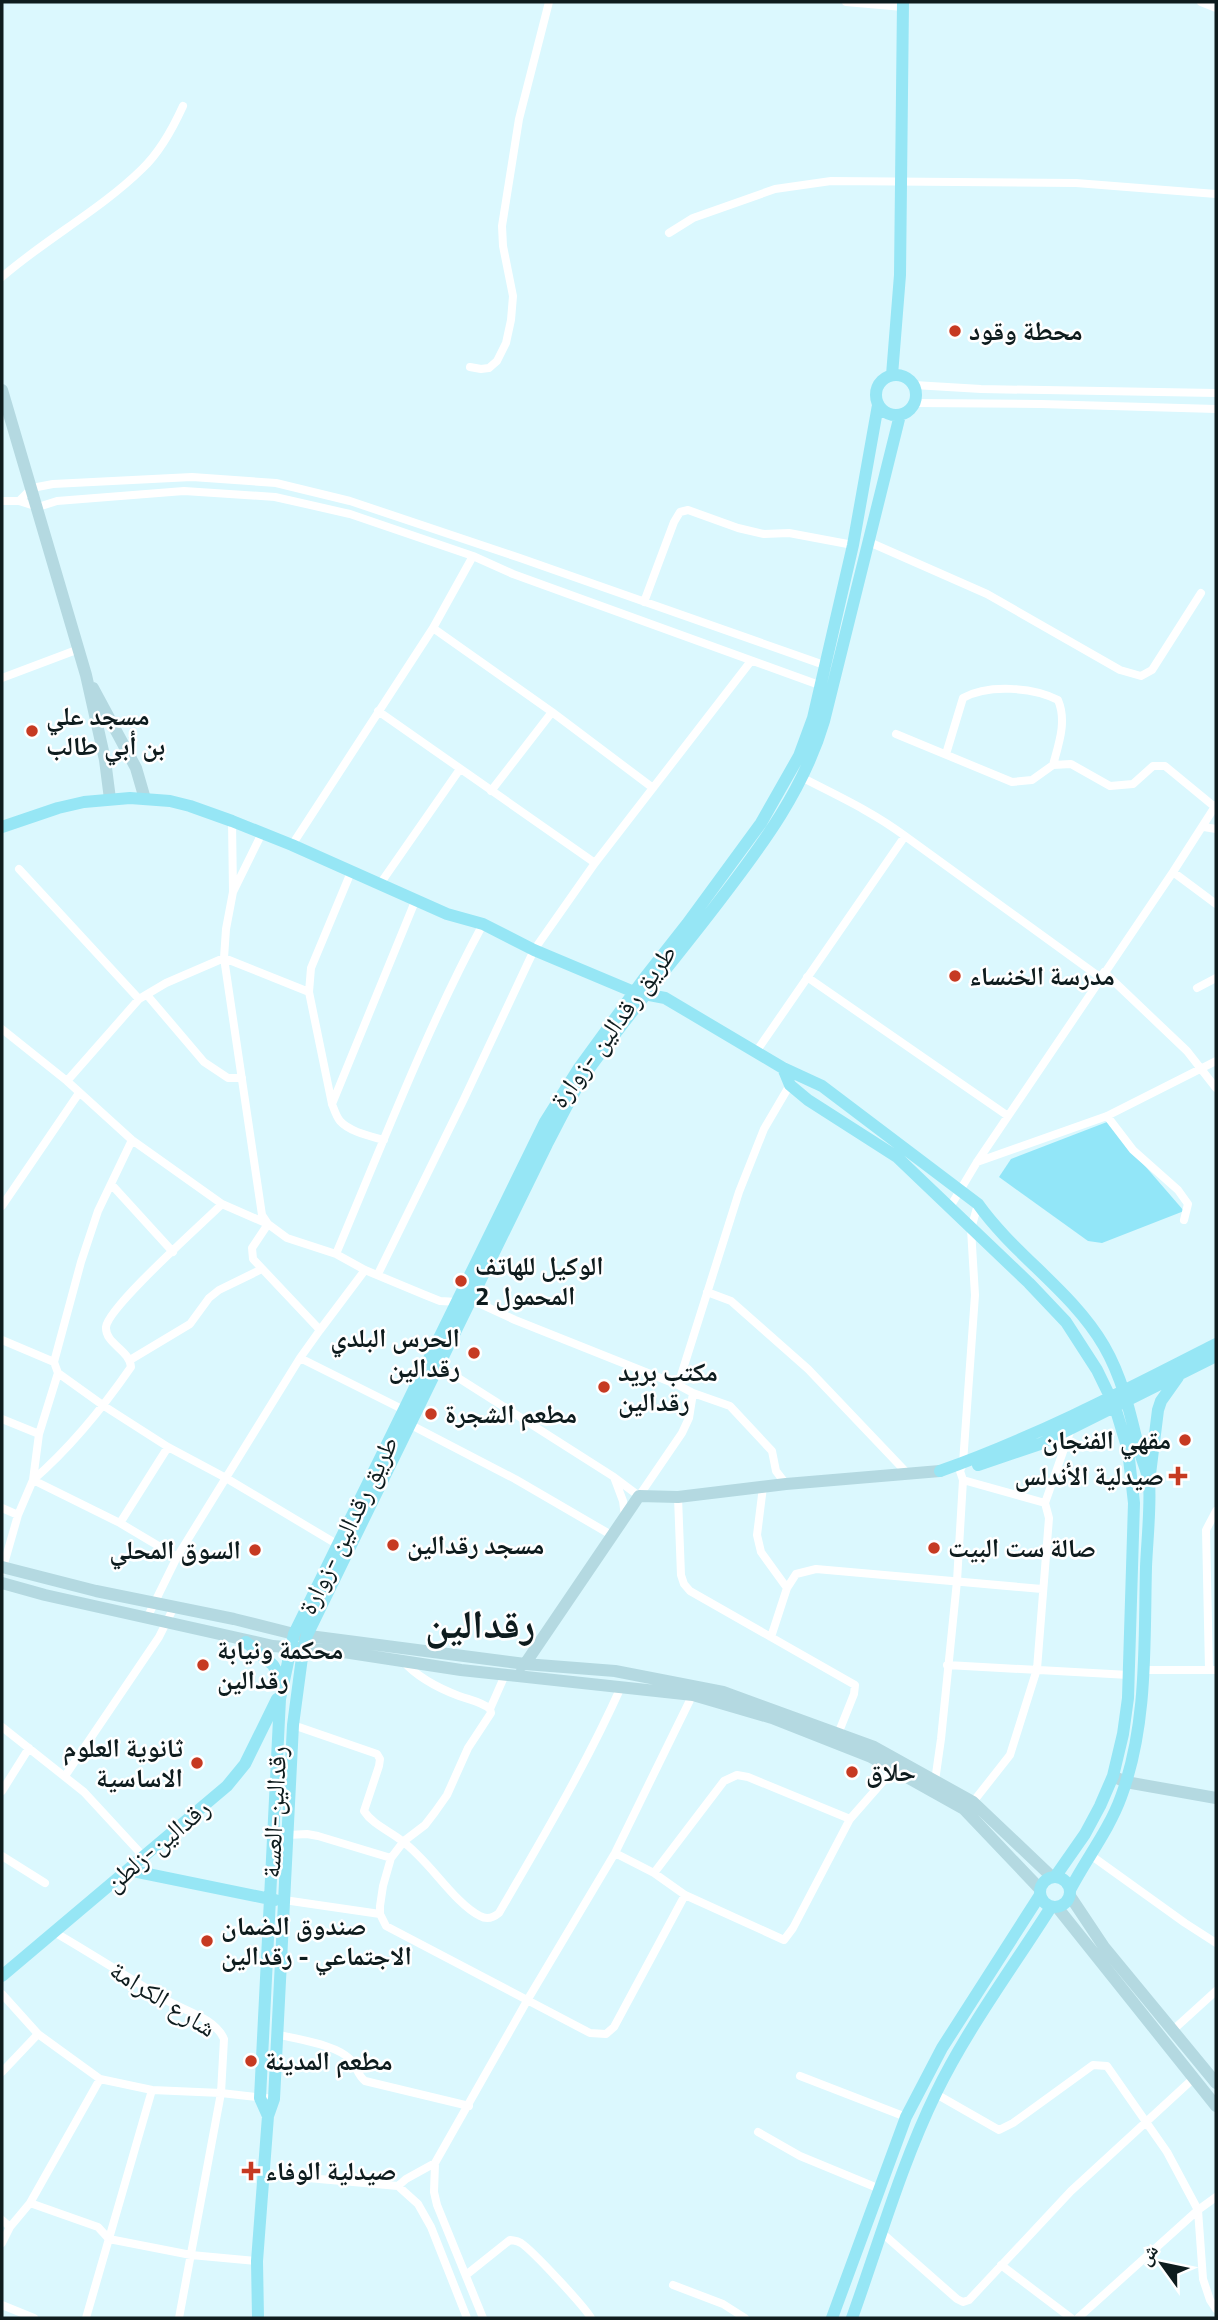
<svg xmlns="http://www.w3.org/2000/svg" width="1218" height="2320" font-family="'Titillium Web','Noto Naskh Arabic',sans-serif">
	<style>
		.green { fill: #92e6f8 }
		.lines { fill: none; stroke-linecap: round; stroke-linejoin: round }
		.street { stroke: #fff; stroke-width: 8 }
		.secondary { stroke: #b4d9e1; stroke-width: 12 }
		.primary { stroke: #96e6f5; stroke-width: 12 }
		.poi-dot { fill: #c63a22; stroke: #fff; stroke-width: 2.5 }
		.labels { text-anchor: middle; stroke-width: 5; stroke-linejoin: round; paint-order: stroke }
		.poi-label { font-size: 26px; font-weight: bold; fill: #0e1c1e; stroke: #fff; text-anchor: start }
		.street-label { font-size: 26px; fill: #0e1c1e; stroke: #fff }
		.town-label { font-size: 40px; font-weight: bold; fill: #0e1c1e; stroke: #fff }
	</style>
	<rect width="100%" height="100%" fill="#dbf8fe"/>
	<!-- green -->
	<path class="green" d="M1107,1122L1184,1211L1102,1243L1088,1241L999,1177L1011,1159Z"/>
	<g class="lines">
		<!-- street -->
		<path class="street" d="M846,2L903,7
			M1201,2L1216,8
			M669,233L693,218L775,189L831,181L1076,183L1216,194
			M2,277C47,238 100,210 142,169C160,152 173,128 183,106
			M470,367L481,369L489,368L497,361L506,343L511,320L513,296L503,246L502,226L519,119L549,2
			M914,385L981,389L1216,393
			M914,403L1041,404L1216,409
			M2,501H19L38,507L57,501L184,491L275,497L350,514L473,556L513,574L822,686
			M19,501L32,488L53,484L192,477L276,483L350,501L520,558L827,666
			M869,542L987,594L1120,670L1141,676L1152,670L1201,593
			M644,602L674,522L680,512L688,510L738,528L764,534L789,533L853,545
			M433,628L552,712L653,788
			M2,678L79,649
			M378,711L595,863
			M896,734L1012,782L1032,780L1053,765L1071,764L1110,786L1133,784L1153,766H1165L1216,808
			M946,754L963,698C988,684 1033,687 1058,700C1067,721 1059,743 1053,765
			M803,778C838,796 873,812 905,836
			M491,791L552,712
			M232,821L233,892L226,929L224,958L262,1215L268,1224L287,1238L336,1254L365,1270L425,1295L440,1301L458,1302L472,1300L515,1320L678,1385L739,1192L764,1129L791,1083
			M1204,827L1216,829
			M292,845L433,628L473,556
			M19,869L139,999
			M351,872L311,968L309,992L332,1104C334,1109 336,1116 340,1121C350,1132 370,1136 384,1140
			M1173,872L1216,904
			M380,884L460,769
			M233,892L262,833
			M1104,972L1187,1051L1216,1088
			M807,977L1008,1116
			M1197,988L1216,978
			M147,995L204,1062L228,1078H242
			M2,1029L67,1081L132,1140L222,1204L268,1224L252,1248L253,1259L320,1330L300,1358
			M756,1052L905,836L1101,978
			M67,1081L139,999L166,983L224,958L309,992
			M332,1104L416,899
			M1107,1116L1133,1150L1178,1190L1188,1204L1184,1220
			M977,1162L1107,1116L1216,1061
			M111,1184L173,1252
			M2,1206L79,1093
			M950,1207L977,1162L1173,872L1216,805
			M336,1254C383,1143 426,1030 483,924
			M378,1274L464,1099L534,950L595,863L751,661
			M707,1292L731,1301L808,1369L908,1474
			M320,1330L365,1270
			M2,1340L54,1362
			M130,1360L190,1324L209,1298L219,1290L262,1269
			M438,1365L614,1477L623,1501L625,1516
			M58,1373L104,1406L168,1447L226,1478L340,1546
			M693,1393L730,1406L772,1451L776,1471L786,1484
			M2,1419L39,1434
			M411,1425L515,1479L613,1536
			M615,1478L639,1496L682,1433L689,1418L693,1393L678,1385
			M963,1480L1045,1503
			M763,1487L757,1535L761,1552L787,1588
			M678,1497L681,1575L684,1584L690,1591L855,1685L854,1694L838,1734
			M2,1508L18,1515
			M120,1523L168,1447
			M177,1557L120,1523L33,1480C71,1447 102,1409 131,1367C130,1350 105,1344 106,1327C108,1307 203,1223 222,1204
			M2,1571L18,1515L33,1480L39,1434L58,1373L54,1362L81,1262L98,1211L132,1140
			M147,1618L177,1557L300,1358L404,1410
			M771,1637L787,1588L796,1574L816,1569L1042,1589
			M403,1661C418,1678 438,1688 459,1696C470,1700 482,1702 490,1709L491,1713L468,1748L447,1795L435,1812L425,1825L404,1841L391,1858L383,1886L380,1906V1914L386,1926L590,2033L606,2034L614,2027L685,1895
			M947,1665L1129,1675
			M1143,1670H1216
			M1209,1670L1206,1530L1216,1511
			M490,1709L505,1675
			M293,1725L377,1754L380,1759L379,1766L364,1811C373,1825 390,1831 402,1841C429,1860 454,1903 480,1916C487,1920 493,1918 499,1913C542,1839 586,1765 621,1687
			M2,1727L84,1792L144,1857
			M65,1776L159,1637L174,1607
			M935,1781L941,1739L957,1581L963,1480L960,1471L963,1463L975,1295L971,1229L978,1204
			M2,1791L29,1748
			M973,1802L1010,1755L1037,1669L1049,1518L1045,1503L1071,1429
			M288,1835L307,1834L318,1836L391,1858
			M615,1853L654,1873L685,1895L784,1940L793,1928L850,1819L893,1770
			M1089,1854L1185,1923L1216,1943
			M2,1856L45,1883
			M654,1873L724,1781L737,1775L748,1777L850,1819
			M284,1900L380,1914
			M54,1932C92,1954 129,1978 166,2000C185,2011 215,2018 224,2039L221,2093L179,2318
			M2,1994L38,2034L100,2079L152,2090L221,2093L274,2099
			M1173,2030L1216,1991
			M277,2034C298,2040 335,2044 350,2059C357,2066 357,2075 365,2081L469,2106
			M2,2072L38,2034
			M800,2076L906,2117
			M936,2094L999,2130L1013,2123L1093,2065L1107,2066L1167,2152L1198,2210L1203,2279L1210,2300L1216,2309
			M758,2132L800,2156L880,2189
			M263,2174L398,2186L418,2204L431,2227L467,2318
			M398,2186L406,2179L435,2163
			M30,2203L98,2227L109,2239L191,2255L257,2261
			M2,2220L10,2227
			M882,2233L957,2299L963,2302L969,2300L1071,2191L1195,2077
			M2,2243L10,2227L30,2203L100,2079
			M1001,2265L1071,2318
			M466,2275L510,2240C515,2241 516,2240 521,2243C533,2251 584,2306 591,2318
			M673,2285L723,2304L745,2318
			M2,2305L34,2318
			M86,2318L152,2090
			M483,2318L437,2205L434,2192L435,2163L528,1999L615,1853L693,1694
			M1078,2318L1198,2210L1216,2197"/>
		<!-- secondary -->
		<path class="secondary" d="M2,390L86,675L105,760L110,799
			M93,688L136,768L145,799
			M2,1567L96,1591L234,1619L294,1634L525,1664L615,1671L723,1692L874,1747L973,1802L1052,1877
			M2,1583L45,1595L273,1646L337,1651L461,1670L693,1695L772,1718L871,1757L964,1809L1040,1889
			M521,1666L525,1664L639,1496L678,1497L786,1484L940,1471
			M1117,1778L1126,1782L1216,1798
			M1070,1896L1104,1947L1216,2083
			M1057,1907L1216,2106"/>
		<!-- primary -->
		<path class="primary" d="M876 395a20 20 0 1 1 40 0a20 20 0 1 1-40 0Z
			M892,375L900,275L903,2
			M2,827L58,808L84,802L130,798L170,801L190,806L232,821L292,845L447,914L483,924L534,950L634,992L665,998L783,1068L822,1086L978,1204C1015,1256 1072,1291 1104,1346C1122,1377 1130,1412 1138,1446C1141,1458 1147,1470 1149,1482C1151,1505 1147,1542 1146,1567C1144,1643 1148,1724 1121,1797C1109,1830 1086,1859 1070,1890
			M783,1068L790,1085L808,1100L897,1157L1029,1283L1066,1322L1097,1370L1115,1407L1128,1450L1134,1503L1128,1698L1123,1734L1113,1776L1100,1806L1085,1834L1055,1877
			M978,1465L1040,1444L1216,1356
			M940,1471C1036,1437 1126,1390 1216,1344
			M1150,1474L1158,1410L1161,1401L1178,1377
			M246,1642L273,1665L283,1683
			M128,1870L275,1900
			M1040 1892a15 15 0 1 1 30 0a15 15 0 1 1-30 0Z
			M2,1976L227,1786L245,1764L277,1699
			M268,2116L260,2098L280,1699L294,1634L545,1122L579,1068L643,980L687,924L761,823L799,756L813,718L853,545L878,405
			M258,2318L257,2261L268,2116L274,2099L293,1725L303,1650L307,1635L547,1144C560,1120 571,1095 586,1073C628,1014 676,958 720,900C763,844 804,789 824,721L900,415
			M832,2318L906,2117L942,2048L1040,1895
			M852,2318C879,2243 901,2165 936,2093C967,2029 1013,1967 1051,1907"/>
	</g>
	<!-- markers -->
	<g class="poi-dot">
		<circle cx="955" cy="331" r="7"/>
		<circle cx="32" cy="731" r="7"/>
		<circle cx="955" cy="976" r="7"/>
		<circle cx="461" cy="1281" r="7"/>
		<circle cx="474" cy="1353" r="7"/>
		<circle cx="604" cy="1387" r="7"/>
		<circle cx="431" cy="1414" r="7"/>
		<circle cx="1185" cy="1440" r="7"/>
		<path d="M1174.5 1465.5h7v7h7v7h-7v7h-7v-7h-7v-7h7z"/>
		<circle cx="393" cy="1545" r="7"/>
		<circle cx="934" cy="1548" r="7"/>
		<circle cx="255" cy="1550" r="7"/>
		<circle cx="203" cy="1665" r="7"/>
		<circle cx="197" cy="1763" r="7"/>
		<circle cx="852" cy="1772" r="7"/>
		<circle cx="207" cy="1941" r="7"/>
		<circle cx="251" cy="2061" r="7"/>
		<path d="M247.5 2160.5h7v7h7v7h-7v7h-7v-7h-7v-7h7z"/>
	</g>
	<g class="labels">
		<!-- poi labels -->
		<g class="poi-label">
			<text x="969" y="340">محطة وقود</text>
			<text x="46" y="725">مسجد علي<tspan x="46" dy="30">بن أبي طالب</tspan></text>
			<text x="969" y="985">مدرسة الخنساء</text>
			<text x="475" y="1275">الوكيل للهاتف<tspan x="475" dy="30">المحمول 2</tspan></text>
			<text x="460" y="1347" text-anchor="end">الحرس البلدي<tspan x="460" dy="30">رقدالين</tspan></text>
			<text x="618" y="1381">مكتب بريد<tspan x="618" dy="30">رقدالين</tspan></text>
			<text x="445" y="1423">مطعم الشجرة</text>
			<text x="1171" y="1449" text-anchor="end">مقهي الفنجان</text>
			<text x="1164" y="1485" text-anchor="end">صيدلية الأندلس</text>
			<text x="407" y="1554">مسجد رقدالين</text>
			<text x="948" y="1557">صالة ست البيت</text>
			<text x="241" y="1559" text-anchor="end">السوق المحلي</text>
			<text x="217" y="1659">محكمة ونيابة<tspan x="217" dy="30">رقدالين</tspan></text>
			<text x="183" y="1757" text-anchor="end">ثانوية العلوم<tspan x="183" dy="30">الاساسية</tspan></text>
			<text x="866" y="1781">حلاق</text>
			<text x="221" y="1935">صندوق الضمان<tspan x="221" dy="30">الاجتماعي - رقدالين</tspan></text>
			<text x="265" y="2070">مطعم المدينة</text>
			<text x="265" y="2180">صيدلية الوفاء</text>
		</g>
		<!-- street labels -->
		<g class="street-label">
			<text transform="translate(613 1026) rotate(-54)" y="9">طريق رقدالين -زوارة</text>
			<text transform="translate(348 1525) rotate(-64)" y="9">طريق رقدالين -زوارة</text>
			<text transform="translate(274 1812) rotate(-87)" y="9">رقدالين-العسة</text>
			<text transform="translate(157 1845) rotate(-40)" y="9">رقدالين-زلطن</text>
			<text transform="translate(163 1999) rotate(32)" y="9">شارع الكرامة</text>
		</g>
		<!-- town labels -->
		<g class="town-label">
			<text x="480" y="1638">رقدالين</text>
		</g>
	</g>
	<!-- border -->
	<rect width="1218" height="2320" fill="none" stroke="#0e1c1e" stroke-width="7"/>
	<!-- north arrow -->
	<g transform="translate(1162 2264) rotate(303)" stroke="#ffffff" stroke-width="5" paint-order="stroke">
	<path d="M0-5L12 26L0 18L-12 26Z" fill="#0e1c1e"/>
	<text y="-10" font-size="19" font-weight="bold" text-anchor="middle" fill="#0e1c1e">ش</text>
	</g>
</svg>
